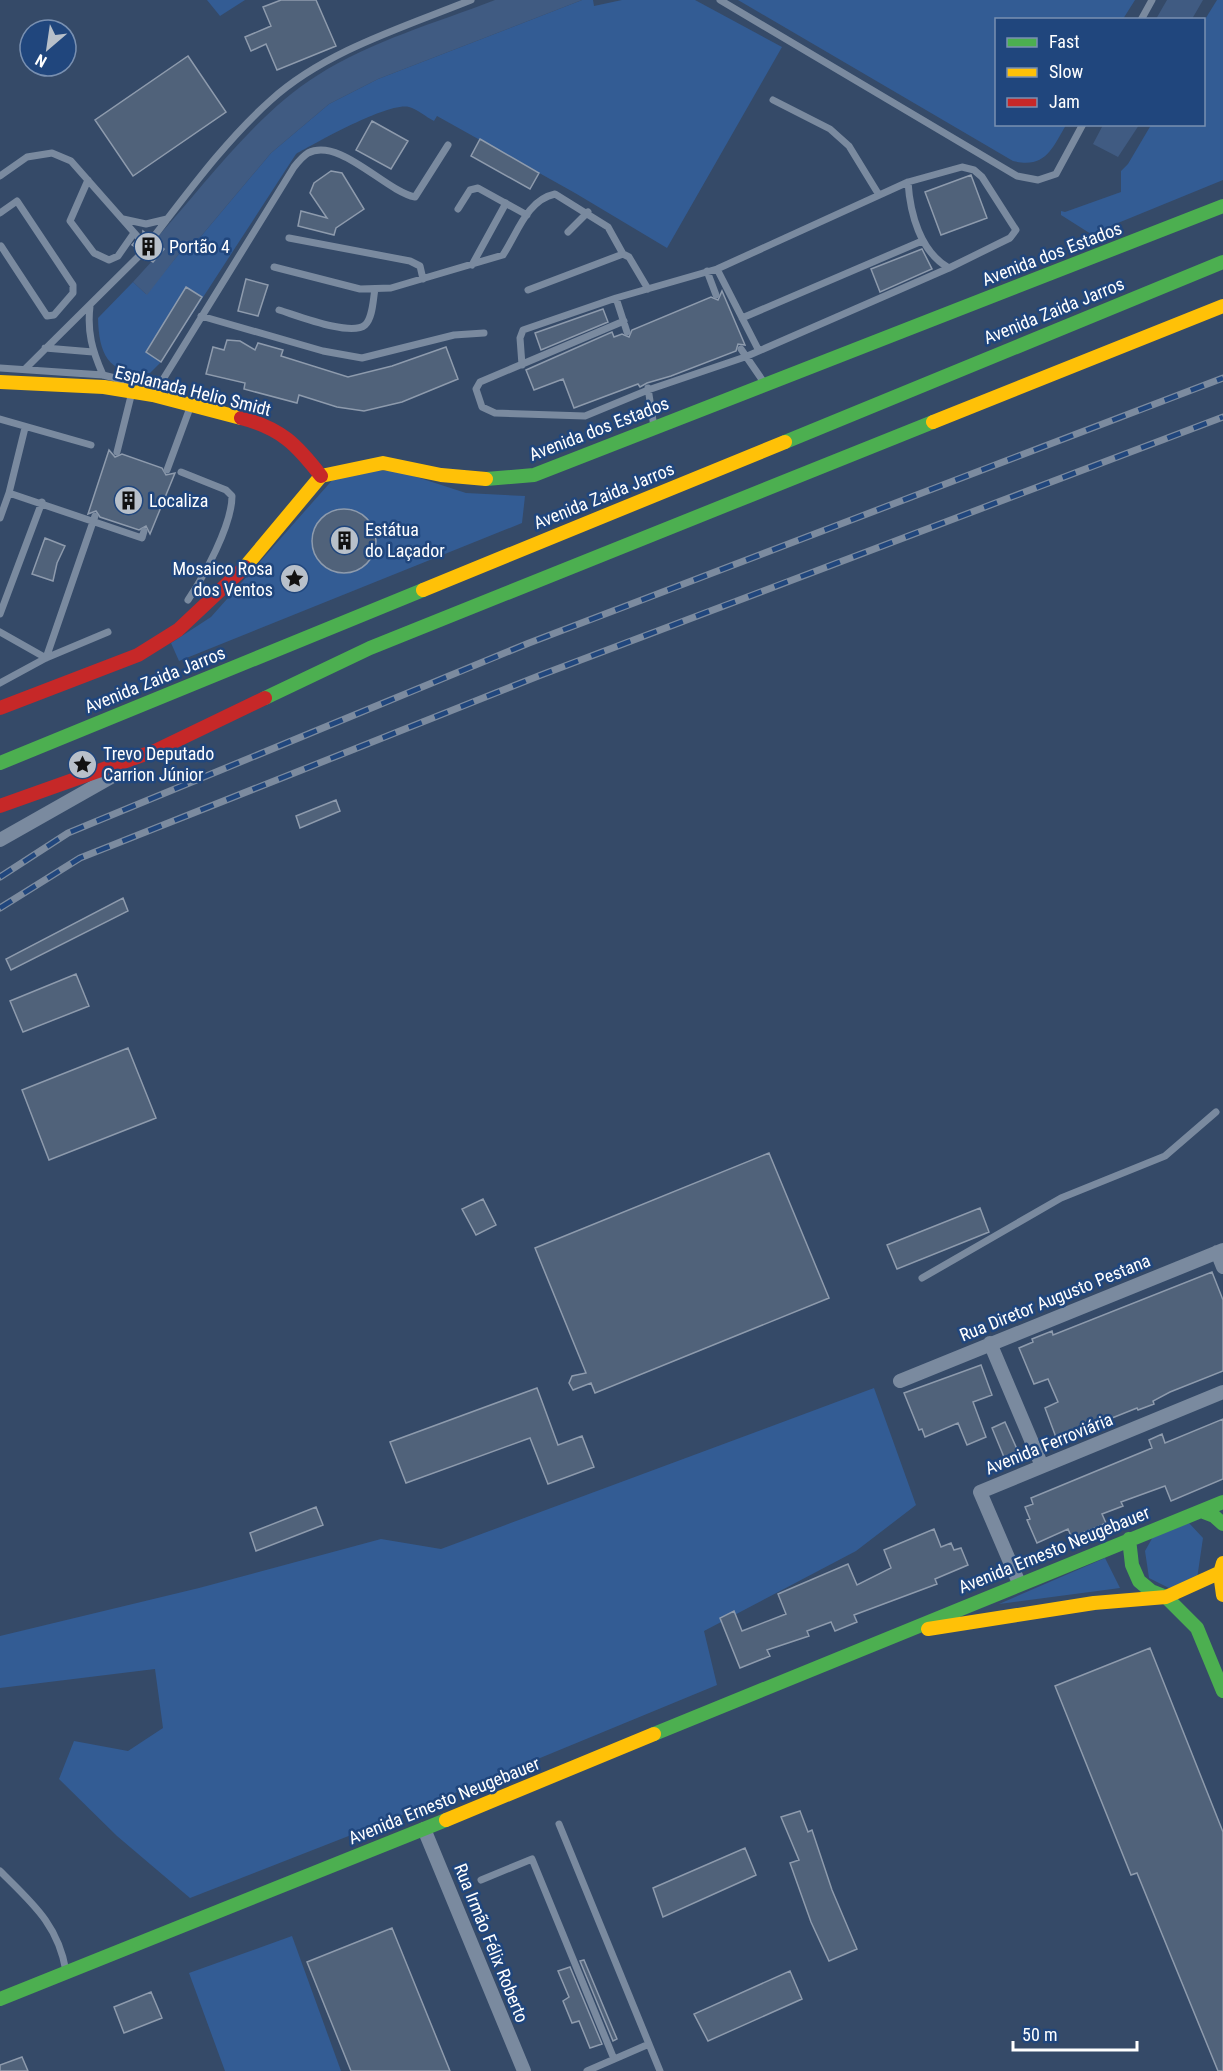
<svg xmlns="http://www.w3.org/2000/svg" width="1223" height="2071" font-family="'Roboto Condensed',sans-serif">
	<style>
		.green { fill: #335c94 }
		.water { fill: #405b82 }
		.building { fill: #50627a; stroke: #8e9bad; stroke-width: 1.5 }
		.lines { fill: none; stroke-linecap: round; stroke-linejoin: round }
		.lane { stroke: #7a8a9f; stroke-width: 7 }
		.street { stroke: #7a8a9f; stroke-width: 14 }
		.fast { stroke: #4caf50; stroke-width: 14 }
		.slow { stroke: #ffc107; stroke-width: 14 }
		.jam { stroke: #c62828; stroke-width: 14 }
		.rail-casing { stroke: #7c8b9f; stroke-width: 7 }
		.rail { stroke: #20467d; stroke-width: 4.5; stroke-dasharray: 14; stroke-linecap: butt }
		.labels { text-anchor: middle; stroke-width: 5; stroke-linejoin: round; paint-order: stroke }
		.poi-label { font-size: 18px; fill: #fff; stroke: #20467d; text-anchor: start }
		.street-label { font-size: 18px; fill: #fff; stroke: #20467d }
	</style>
	<rect width="100%" height="100%" fill="#354a68"/>
	<!-- green -->
	<path class="green" d="M207,0H245L220,16Z
		M582,0H593L594,6L622,0H695L782,47L667,248L575,193L437,116L434,121C426,117 417,109 409,107C388,102 316,143 296,154L161,362L150,373C109,375 99,356 98,318L133,282L146,294L178,255L202,235L271,153L329,104L378,79Z
		M738,0H1135L1123,19L996,20V124L1066,125C1052,149 1045,169 1013,161Z
		M1217,0H1223V180L1091,234L1061,215V211L1065,212L1121,192V171L1128,164L1151,125L1204,124V21Z
		M366,470L398,471L466,493L525,496L522,523L179,661L171,643L211,617L335,477Z
		M874,1388L916,1505L856,1551L704,1631L717,1685L387,1821L190,1898L117,1836L59,1779L74,1741L128,1751L163,1728L155,1669L0,1688V1636L199,1588L381,1539L441,1549Z
		M1189,1523L1203,1538L1197,1579L1169,1588L1149,1578L1145,1551L1154,1535Z
		M1105,1558L1120,1588L999,1604Z
		M292,1936L341,2071H225L189,1973Z"/>
	<!-- water -->
	<path class="water" d="M495,0H582L378,79L329,104L271,153L202,235L178,255L147,295L133,282L163,249L154,241C204,186 255,114 318,75C371,41 436,23 495,0Z
		M1167,0H1203L1192,19H1156Z
		M1103,125V124L1139,125L1118,157L1093,144Z"/>
	<!-- building -->
	<path class="building" d="M281,0H316L336,46L277,70L266,44L251,51L245,37L271,26L263,7Z
		M188,56L226,112L133,176L95,120Z
		M372,121L408,141L391,169L356,150Z
		M480,139L539,173L530,189L471,156Z
		M331,171L342,173L364,209L336,228L334,235L298,226L301,211L327,218L310,193L314,183Z
		M971,175L987,218L941,235L925,192Z
		M143,231L148,235V243L156,242L164,249L153,262L146,257V249H138L132,245L135,242L142,241Z
		M922,249L932,269L880,292L871,269Z
		M246,279L268,285L258,316L238,311Z
		M186,287L202,297L161,362L146,352Z
		M722,291L745,345L738,344L736,351L671,376L647,383L640,387L638,384L574,408L563,379L534,390L526,370L612,332L614,337L622,334L629,337L632,330L711,297L718,300Z
		M603,309L608,322L541,350L535,333Z
		M227,340L240,341L255,350L258,343L283,350L281,356L348,377L392,366L446,347L458,379L402,402L364,411L337,407L299,395L297,403L244,389L245,383L206,374L213,347L224,350Z
		M109,450L115,457L122,454L162,468L166,475L175,473L150,534L146,526L139,530L100,517L96,511L88,514Z
		M312 541a32 32 0 1 1 64 0a32 32 0 1 1-64 0Z
		M45,538L65,546L57,563L53,581L32,574Z
		M336,800L340,811L300,828L296,816Z
		M123,898L128,911L11,970L6,959Z
		M76,974L89,1006L23,1032L10,1001Z
		M128,1048L156,1118L49,1160L22,1090Z
		M769,1153L829,1298L595,1393L591,1383L573,1390L569,1383L572,1376L586,1373L535,1248Z
		M483,1199L496,1225L476,1235L462,1209Z
		M980,1208L989,1232L897,1269L887,1245Z
		M1212,1272L1223,1300V1371L1170,1392L1153,1401L1154,1404L1138,1410L1137,1408L1057,1440L1045,1408L1058,1402L1048,1379L1034,1384L1019,1348L1033,1342L1032,1339L1052,1331L1053,1335Z
		M981,1365L992,1395L973,1402L986,1437L967,1445L958,1423L925,1437L922,1429L919,1430L904,1393Z
		M537,1388L558,1445L582,1436L594,1467L548,1484L530,1438L406,1483L390,1442Z
		M1223,1419V1479L1171,1501L1165,1486L1121,1502L1123,1506L1102,1514L1106,1523L1095,1528L1075,1536H1071L1068,1529L1037,1543L1027,1520L1030,1519L1025,1507L1033,1504L1031,1498L1152,1448L1149,1440L1162,1434L1165,1443Z
		M1005,1422L1020,1456L1006,1462L992,1428Z
		M316,1507L323,1525L256,1551L250,1533Z
		M934,1529L941,1547L951,1543L954,1550L961,1548L968,1565L935,1579L937,1584L854,1615L857,1622L835,1631L831,1622L807,1631L809,1636L767,1650L770,1656L740,1668L720,1618L734,1611L742,1631L786,1614L778,1594L848,1564L857,1585L891,1568L884,1550Z
		M1150,1648L1223,1832V2071H1218L1137,1873L1131,1875L1055,1686Z
		M800,1811L808,1832L812,1830L832,1890L857,1949L829,1961L811,1922L790,1863L799,1860L781,1817Z
		M745,1848L756,1875L663,1917L653,1888Z
		M392,1928L450,2071H351L307,1962Z
		M584,1960L617,2039L613,2041L580,1961Z
		M570,1967L602,2044L590,2048L579,2021L572,2023L563,2001L569,1997L558,1971Z
		M790,1971L802,1999L708,2041L694,2014Z
		M151,1992L162,2018L124,2033L114,2007Z
		M22,2057L28,2071H0V2065Z"/>
	<g class="lines">
		<!-- lane -->
		<path class="lane" d="M720,0L1017,176L1038,180L1056,174L1083,124
			M1141,20L1152,0
			M773,100L830,129L849,146L879,195
			M0,176L27,157L52,153L71,161L138,237
			M88,180L70,221L94,253L109,260L118,256L134,233
			M908,182C910,213 920,252 949,268
			M458,209L470,190L478,188L527,215
			M0,213L17,201L73,285V293L54,315L47,316L1,246
			M123,219L146,224L167,219
			M568,232L588,212
			M289,238L410,261L420,266L423,279
			M152,239C189,191 226,140 271,100C325,51 404,27 471,0
			M472,265L506,203
			M274,267L360,289L391,288L503,255C518,232 527,200 555,194L608,227L623,254
			M717,269L758,349
			M707,271L716,295
			M528,290L623,254L629,257L648,289
			M616,298L627,332
			M90,306C87,332 92,350 103,375
			M279,310C296,315 351,337 365,325C373,318 373,299 375,289
			M201,316L323,351L362,358L454,335L484,333
			M742,318L922,241
			M45,348L93,352
			M741,349L765,384
			M522,365L520,338L523,330L616,298L717,269L908,182L962,167L974,170L982,177L1016,230L1010,238L949,268L745,357L648,390L585,416L495,413L482,407L476,389L480,382L624,321
			M0,368L103,375L115,378L132,392L117,452
			M25,369L142,253
			M648,388L654,427
			M154,394L294,167C298,162 303,156 308,153C340,137 385,191 415,197L448,145
			M0,419L91,445
			M25,428L9,493L142,538L144,531
			M167,470L191,405
			M181,472L226,490L232,496C232,525 204,576 188,600
			M0,518L9,493
			M0,614L42,502
			M0,632L46,658
			M46,658L95,516
			M0,683L46,658L108,632
			M922,1278L1061,1198L1165,1156L1216,1112
			M559,1824L660,2071
			M0,1871C32,1903 58,1924 66,1971
			M481,1880L532,1859L614,2059
			M587,2071L649,2044"/>
		<!-- street -->
		<path class="street" d="M0,840L113,776
			M1217,1252L1223,1267
			M990,1343L1042,1466
			M900,1381L1223,1250
			M1019,1583L980,1492L1223,1392
			M424,1829L524,2071"/>
		<!-- fast -->
		<path class="fast" d="M785,442L1223,262
			M486,479L534,475L1223,206
			M265,698L370,648L933,422
			M0,763L423,590
			M1201,1511L1214,1516L1223,1524
			M1129,1539L1132,1565L1139,1581L1151,1591L1166,1597L1197,1628L1223,1691
			M654,1734L1223,1502
			M0,1999L446,1820"/>
		<!-- slow -->
		<path class="slow" d="M0,382L104,387L153,395L241,418
			M933,422L1223,306
			M245,567L321,476L383,463L441,475L486,479
			M423,590L785,442
			M1223,1563L1220,1573L1223,1595
			M928,1629L1094,1603L1166,1597L1223,1571
			M446,1820L654,1734"/>
		<!-- jam -->
		<path class="jam" d="M241,418C281,428 297,445 321,476
			M0,708L138,655L178,630L245,567
			M0,806L157,750L265,698"/>
		<defs>
			<path id="rail" d="M0,877L68,833L529,643L1223,378
				M0,908L80,858L541,675L1223,417"/>
		</defs>
		<!-- rail casing -->
		<use href="#rail" class="rail-casing"/>
		<!-- rail -->
		<use href="#rail" class="rail"/>
	</g>
	<!-- icons -->
	<defs>
		<symbol id="building-disc" viewBox="-11 -11 22 22"><circle r="9.5" fill="#b8c0ca" stroke="#20467d"/><path d="M-4-6H4V6H1V3H-1V6H-4ZM-2.5-4.3h1.7v1.8h-1.7ZM.8-4.3h1.7v1.8H.8ZM-2.5-1h1.7V.8h-1.7ZM.8-1h1.7V.8H.8Z" fill="#111"/></symbol>
		<symbol id="sight-disc" viewBox="-11 -11 22 22"><circle r="9.5" fill="#b8c0ca" stroke="#20467d"/><path d="M0-6L1.8-2.2L6-1.7L2.9 1.2L3.7 5.4L0 3.3L-3.7 5.4L-2.9 1.2L-6-1.7L-1.8-2.2Z" fill="#111"/></symbol>
	</defs>
	<g fill-rule="evenodd">
		<use href="#building-disc" x="132" y="230" width="33" height="33"/>
		<use href="#building-disc" x="112" y="484" width="33" height="33"/>
		<use href="#building-disc" x="328" y="524" width="33" height="33"/>
		<use href="#sight-disc" x="278" y="562" width="33" height="33"/>
		<use href="#sight-disc" x="66" y="748" width="33" height="33"/>
	</g>
	<g class="labels">
		<!-- poi labels -->
		<g class="poi-label">
			<text x="169" y="253">Portão 4</text>
			<text x="149" y="507">Localiza</text>
			<text x="365" y="536">Estátua<tspan x="365" dy="21">do Laçador</tspan></text>
			<text x="273" y="575" text-anchor="end">Mosaico Rosa<tspan x="273" dy="21">dos Ventos</tspan></text>
			<text x="103" y="760">Trevo Deputado<tspan x="103" dy="21">Carrion Júnior</tspan></text>
		</g>
		<!-- street labels -->
		<g class="street-label">
			<text transform="translate(1052 254) rotate(-21)" y="6">Avenida dos Estados</text>
			<text transform="translate(1054 311) rotate(-22)" y="6">Avenida Zaida Jarros</text>
			<text transform="translate(193 391) rotate(14)" y="6">Esplanada Helio Smidt</text>
			<text transform="translate(599 429) rotate(-21)" y="6">Avenida dos Estados</text>
			<text transform="translate(604 496) rotate(-22)" y="6">Avenida Zaida Jarros</text>
			<text transform="translate(155 680) rotate(-22)" y="6">Avenida Zaida Jarros</text>
			<text transform="translate(1055 1298) rotate(-22)" y="6">Rua Diretor Augusto Pestana</text>
			<text transform="translate(1049 1444) rotate(-22)" y="6">Avenida Ferroviária</text>
			<text transform="translate(1054 1550) rotate(-22)" y="6">Avenida Ernesto Neugebauer</text>
			<text transform="translate(444 1801) rotate(-22)" y="6">Avenida Ernesto Neugebauer</text>
			<text transform="translate(491 1943) rotate(68)" y="6">Rua Irmão Félix Roberto</text>
		</g>
	</g>
	<!-- legend -->
	<rect x="995" y="18" width="210" height="108" fill="#20467d" stroke="#7990b1" stroke-width="1.5"/>
	<rect x="1007" y="38" width="30" height="9" fill="#4caf50" stroke="#7990b1" stroke-width="1.5"/>
	<text x="1049" y="48" font-size="18" fill="#ffffff">Fast</text>
	<rect x="1007" y="68" width="30" height="9" fill="#ffc107" stroke="#7990b1" stroke-width="1.5"/>
	<text x="1049" y="78" font-size="18" fill="#ffffff">Slow</text>
	<rect x="1007" y="98" width="30" height="9" fill="#c62828" stroke="#7990b1" stroke-width="1.5"/>
	<text x="1049" y="108" font-size="18" fill="#ffffff">Jam</text>
	<!-- north arrow -->
	<g transform="translate(48 48) rotate(209)"><circle r="28" fill="#20467d" stroke="#7990b1" stroke-width="1.5"/>
	<path d="M0-4.5L10 22L0 15L-10 22Z" fill="#b8c0ca"/>
	<text y="-9" font-size="16" font-weight="bold" text-anchor="middle" fill="#ffffff">N</text>
	</g>
	<!-- scale -->
	<path d="M1013 2041v9h124v-9" fill="none" stroke="#ffffff" stroke-width="3"/>
	<text x="1022" y="2041" font-size="18" fill="#ffffff" stroke="#20467d" stroke-width="4.5" paint-order="stroke">50 m</text>
</svg>
